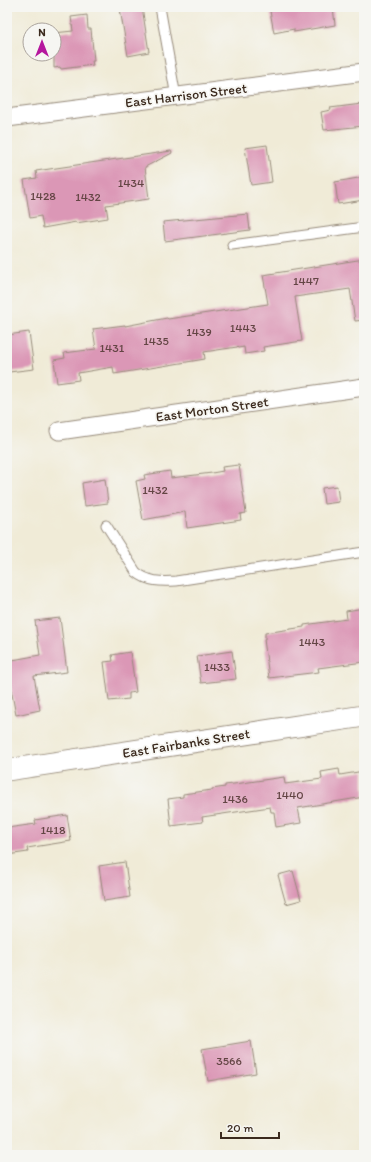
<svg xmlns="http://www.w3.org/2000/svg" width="371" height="1162" font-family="Itim,sans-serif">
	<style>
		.building { fill: #db97b6 }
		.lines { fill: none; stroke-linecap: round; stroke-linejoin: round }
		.service-casing { stroke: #968a7a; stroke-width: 11 }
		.minor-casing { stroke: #968a7a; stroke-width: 19 }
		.tertiary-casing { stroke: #968a7a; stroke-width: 23 }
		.service { stroke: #fff; stroke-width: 9 }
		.minor { stroke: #fff; stroke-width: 17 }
		.tertiary { stroke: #fff; stroke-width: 21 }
		.labels { text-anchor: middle; stroke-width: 3.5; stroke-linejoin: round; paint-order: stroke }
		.number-label { font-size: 12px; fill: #634544 }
		.street-label { font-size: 14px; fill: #3b2a1e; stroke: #f6f6f2 }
	</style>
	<rect width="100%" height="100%" fill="#f6f6f2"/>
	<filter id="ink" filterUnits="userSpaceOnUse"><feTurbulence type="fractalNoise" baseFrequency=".025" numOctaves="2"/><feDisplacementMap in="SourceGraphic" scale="8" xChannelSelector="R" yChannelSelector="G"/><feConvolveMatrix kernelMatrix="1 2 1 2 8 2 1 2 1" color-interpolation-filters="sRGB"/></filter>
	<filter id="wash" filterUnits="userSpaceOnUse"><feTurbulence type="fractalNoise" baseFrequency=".012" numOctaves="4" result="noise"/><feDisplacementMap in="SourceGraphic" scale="16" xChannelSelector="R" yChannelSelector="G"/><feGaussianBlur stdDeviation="0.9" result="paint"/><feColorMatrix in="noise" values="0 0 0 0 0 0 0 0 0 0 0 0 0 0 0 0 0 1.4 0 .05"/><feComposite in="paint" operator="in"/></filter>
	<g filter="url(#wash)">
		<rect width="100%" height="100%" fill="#f0ebd7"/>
		<g id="blocks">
			<!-- building -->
			<path class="building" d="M131,7H142L149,52L128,56L120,9Z
				M292,7H333L335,25L294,32V29L274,33L270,11Z
				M87,15L88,29H91L94,61H92L93,65L61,69L60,67L54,68V33L73,31L71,17Z
				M362,104L364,126L324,130L321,112L331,110L330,108Z
				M267,145L272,182L251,185L245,148Z
				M171,151L172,153L145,167L149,199L106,205L108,218L76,223V222L43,228L41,216L30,218L24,180L37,178L36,171Z
				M364,177V200L338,204L335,182Z
				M248,214L250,230L165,241L163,222Z
				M364,259V320L355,321L350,289L295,297L302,341L263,347L264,351L245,354L244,347L238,348L237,347L204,352L205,359L114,374L113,367L78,373L79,380L57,383L54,360L65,358L64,353L96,349L93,329L125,325V326L167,318L168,319L268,304L263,275Z
				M29,332L34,369L9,372L7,356V335Z
				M239,465L246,513L240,514L241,520L187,528L185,512L143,520L136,481L145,479L144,475L170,471L171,478L212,473L223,471L222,467Z
				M105,479L108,503L85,506L82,483Z
				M337,486L339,502L324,504L322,488Z
				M364,608V662L318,668L319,672L269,678L264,639H265V633L304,627V625L347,619L346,611Z
				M60,618L67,672L34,676L40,710L16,715L7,668V661L40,655L35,621Z
				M232,651L236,679L201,683L197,656Z
				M130,652L136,692L129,693V699L109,701L104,662L113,661L112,655Z
				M339,769L340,775L364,771V797L298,808L301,823L276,827L274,812H271L270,807L202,817L203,822L171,826L168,799L183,797V794L212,790V789L225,787V785L242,783L284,777L285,784L322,779L321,772Z
				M67,815L71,841L27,848L28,852L7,855V828L36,824L35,820Z
				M125,862L130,897L104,901L99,866Z
				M293,871L301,900L286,904L278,875Z
				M251,1041L256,1073L208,1081L202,1049Z"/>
		</g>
	</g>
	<g filter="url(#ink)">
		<use href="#blocks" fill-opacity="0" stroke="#968a7a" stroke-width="1"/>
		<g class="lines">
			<defs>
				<path id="service" d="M160,7L176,97
					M232,245L364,227
					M106,525L136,572C148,582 161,582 176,581L364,552"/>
				<path id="minor" d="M7,118L364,72
					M59,431L364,387"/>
				<path id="tertiary" d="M7,770L364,716"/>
			</defs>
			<!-- service casing -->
			<use href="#service" class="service-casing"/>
			<!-- minor casing -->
			<use href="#minor" class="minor-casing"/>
			<!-- tertiary casing -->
			<use href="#tertiary" class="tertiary-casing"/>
			<!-- service -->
			<use href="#service" class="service"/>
			<!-- minor -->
			<use href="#minor" class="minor"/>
			<!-- tertiary -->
			<use href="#tertiary" class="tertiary"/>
		</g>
	</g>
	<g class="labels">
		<!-- number labels -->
		<g class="number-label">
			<text x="131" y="187">1434</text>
			<text x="43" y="200">1428</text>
			<text x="88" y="201">1432</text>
			<text x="306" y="285">1447</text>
			<text x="243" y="332">1443</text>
			<text x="199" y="336">1439</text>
			<text x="156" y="345">1435</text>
			<text x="112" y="352">1431</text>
			<text x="155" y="494">1432</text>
			<text x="312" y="646">1443</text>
			<text x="217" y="671">1433</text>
			<text x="290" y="799">1440</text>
			<text x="235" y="803">1436</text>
			<text x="53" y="834">1418</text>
			<text x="229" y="1065">3566</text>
		</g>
		<!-- street labels -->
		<g class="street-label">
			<text transform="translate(186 95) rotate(-7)" y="5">East Harrison Street</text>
			<text transform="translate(212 409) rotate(-8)" y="5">East Morton Street</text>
			<text transform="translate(186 743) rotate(-9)" y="5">East Fairbanks Street</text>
		</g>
	</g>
	<!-- margin -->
	<rect width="371" height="1162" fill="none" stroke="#f6f6f2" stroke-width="24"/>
	<!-- north arrow -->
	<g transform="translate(42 42)"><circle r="19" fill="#f6f6f2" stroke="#aba49d"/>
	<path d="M0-3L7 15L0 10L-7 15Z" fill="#b5179e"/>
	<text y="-6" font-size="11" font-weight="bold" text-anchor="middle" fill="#3b2a1e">N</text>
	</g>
	<!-- scale -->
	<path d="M221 1132v6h58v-6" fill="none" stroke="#3b2a1e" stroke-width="2"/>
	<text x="227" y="1132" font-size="12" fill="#3b2a1e" stroke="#f6f6f2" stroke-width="3" paint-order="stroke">20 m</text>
</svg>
